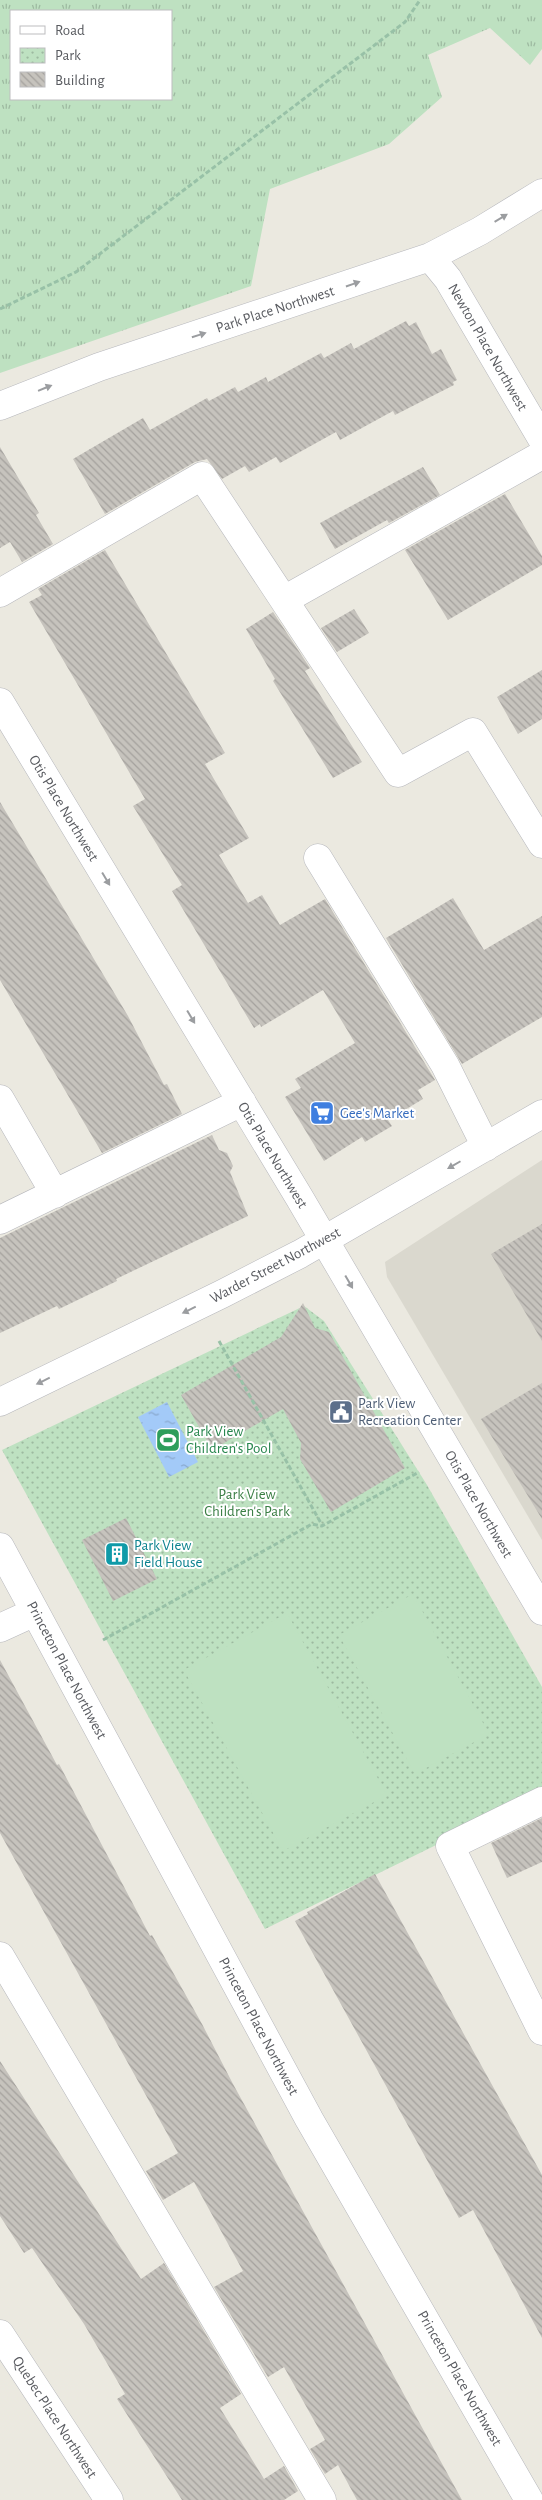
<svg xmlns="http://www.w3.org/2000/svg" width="542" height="2500" font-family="'Alegreya Sans',sans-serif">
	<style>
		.education { fill: #dad8ce }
		.grass { fill: url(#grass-tufts); fill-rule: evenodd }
		.park { fill: url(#park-dots) }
		.pitch { fill: #bee1c1 }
		.water { fill: url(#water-ripples) }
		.building { fill: url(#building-back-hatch) }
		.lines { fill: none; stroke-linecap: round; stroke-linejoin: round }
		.minor-casing { stroke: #b6b7bc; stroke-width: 29 }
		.path { stroke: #98c1a7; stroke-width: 3; stroke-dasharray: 5 2.5; stroke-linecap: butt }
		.minor { stroke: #fff; stroke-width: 28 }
		.oneway { fill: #9b9da0 }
		.labels { text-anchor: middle; stroke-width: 4; stroke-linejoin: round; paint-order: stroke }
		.street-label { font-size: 15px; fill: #595b60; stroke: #fff }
		.shop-label { font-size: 15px; fill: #366cbe; stroke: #fff; text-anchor: start }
		.service-label { font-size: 15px; fill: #4e5e75; stroke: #fff; text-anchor: start }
		.leisure-label { font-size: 15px; fill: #27864d; stroke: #fff; text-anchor: start }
		.park-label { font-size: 15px; fill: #3a7e44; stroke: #fff }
		.culture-label { font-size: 15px; fill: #0d838f; stroke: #fff; text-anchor: start }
	</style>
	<defs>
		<pattern id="grass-tufts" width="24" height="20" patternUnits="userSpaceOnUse" patternTransform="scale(1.25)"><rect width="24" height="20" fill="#bee1c1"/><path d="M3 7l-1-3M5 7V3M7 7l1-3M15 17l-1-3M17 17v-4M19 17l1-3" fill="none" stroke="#9db9a0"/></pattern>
		<pattern id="park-dots" width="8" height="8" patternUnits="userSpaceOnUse" patternTransform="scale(1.25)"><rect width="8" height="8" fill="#bee1c1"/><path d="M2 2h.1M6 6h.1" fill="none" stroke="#9db9a0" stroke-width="1.8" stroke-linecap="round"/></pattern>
		<pattern id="water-ripples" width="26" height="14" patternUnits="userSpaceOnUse" patternTransform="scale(1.25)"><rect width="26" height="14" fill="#a3caf8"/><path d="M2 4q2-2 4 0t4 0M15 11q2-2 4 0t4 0" fill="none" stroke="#88a7cc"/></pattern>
		<pattern id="building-back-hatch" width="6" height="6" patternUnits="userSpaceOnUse" patternTransform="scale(1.25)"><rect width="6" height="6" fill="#c6c3bd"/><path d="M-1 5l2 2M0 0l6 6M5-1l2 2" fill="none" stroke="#a4a19d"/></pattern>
	</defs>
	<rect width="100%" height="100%" fill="#ebe9e0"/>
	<!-- education -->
	<path class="education" d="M542,1160V1540L387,1277L385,1262Z"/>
	<!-- grass -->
	<path class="grass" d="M0,0H542V49L530,65L490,28L428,55L442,97L389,144L270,189L251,286L0,373ZM11,11H171V99H11Z"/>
	<!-- park -->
	<path class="park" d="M304,1306L324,1321L427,1485L542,1687V1793L265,1929L2,1450Z"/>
	<!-- pitch -->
	<path class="pitch" d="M413,1594L489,1734L415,1774L339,1635Z
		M287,1613L387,1795L283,1851L184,1670Z"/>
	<!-- water -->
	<path class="water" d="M167,1402L198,1462L169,1477L138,1417Z"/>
	<!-- building -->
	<path class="building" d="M406,321L409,326L416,322L432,354L441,349L457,380L453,382L454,385L395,415L393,411L340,440L336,432L280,463L276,457L249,472L245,466L222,479L207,459L195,462L105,514L73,459L143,418L150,430L207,398L209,401L235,387L238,392L266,377L268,382L321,353L324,358L351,343L354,349Z
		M0,447L39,513L36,515L53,544L22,562L10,542L0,548Z
		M423,467L440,495L389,523L387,520L335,549L320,523Z
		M505,494L542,556V565L448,620L405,550Z
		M105,550L225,753L205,764L249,838L219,855L248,903L262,895L280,925L325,899L435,1080L418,1090L423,1099L388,1120L392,1126L365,1142L362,1137L324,1161L285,1097L301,1088L295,1079L355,1043L323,990L261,1027L260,1024L254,1028L172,891L182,885L133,806L145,799L29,602L42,595L38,589Z
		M354,609L369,633L337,652L321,628Z
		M273,612L310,668L305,671L362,762L333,778L273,681L275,679L246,629Z
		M542,670V719L518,734L497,697Z
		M0,802L128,1016L164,1085L167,1084L182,1114L102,1153L0,980Z
		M453,898L484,950L542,916V1017L462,1064L386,938Z
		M212,1135L219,1150L227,1153L233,1166L230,1172L248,1216L116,1279L117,1281L59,1309L57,1306L0,1333V1238Z
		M542,1224V1341L491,1254Z
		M303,1303L315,1328L329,1332L405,1468L331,1512L300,1459L301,1443L283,1409L212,1450L181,1395L281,1337Z
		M542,1383V1519L481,1419Z
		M126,1518L157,1579L113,1601L82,1540Z
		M0,1660L57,1765L59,1764L150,1936L152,1935L202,2024L233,2084L462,2500H357L338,2465L325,2474L310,2449L325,2440L284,2367L268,2377L214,2287L243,2271L194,2182L163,2200L146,2171L178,2153L0,1833Z
		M542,1818V1862L507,1878L491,1843Z
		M375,1874L542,2175V2338L473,2210L459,2218L295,1921L308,1914L307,1912Z
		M0,2061L141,2279L164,2263L241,2394L220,2408L264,2479L284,2466L298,2491L284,2500H182L117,2399L125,2394L84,2324L32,2248L24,2253L0,2216Z"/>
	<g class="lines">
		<defs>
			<path id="minor" d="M430,257L448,279L542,439
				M0,406L99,367L430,257L480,231L542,193
				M0,593L202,476L398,773L473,732L542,844
				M284,600L542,455
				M0,702L299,1197L542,1611
				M318,858L445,1065L486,1147
				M0,1099L55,1194
				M0,1220L242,1102
				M0,1402L222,1294L300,1254L542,1114
				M0,1547L309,2119L529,2500
				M0,1628L35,1612
				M542,1801L450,1846L542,2031
				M0,1956L322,2500
				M0,2334L109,2500"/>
		</defs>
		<!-- minor casing -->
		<use href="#minor" class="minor-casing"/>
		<!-- path -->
		<path class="path" d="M0,309L76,272L405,22L420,0
			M219,1341L322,1525
			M103,1640L312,1524L322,1526L419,1472"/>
		<!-- minor -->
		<use href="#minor" class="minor"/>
	</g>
	<!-- one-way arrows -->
	<defs><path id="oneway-solid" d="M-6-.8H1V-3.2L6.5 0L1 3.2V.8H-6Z" transform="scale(1.25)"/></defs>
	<g class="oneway">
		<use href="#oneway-solid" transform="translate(501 218) rotate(-31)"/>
		<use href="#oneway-solid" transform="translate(353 284) rotate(-19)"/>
		<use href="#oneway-solid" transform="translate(199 335) rotate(-18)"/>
		<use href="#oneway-solid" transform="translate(45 388) rotate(-22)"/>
		<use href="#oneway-solid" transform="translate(106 879) rotate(59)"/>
		<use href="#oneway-solid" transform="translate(191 1017) rotate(59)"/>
		<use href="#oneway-solid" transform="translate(454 1165) rotate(150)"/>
		<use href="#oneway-solid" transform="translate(349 1282) rotate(60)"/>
		<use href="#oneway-solid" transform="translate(189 1310) rotate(154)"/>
		<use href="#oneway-solid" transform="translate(43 1381) rotate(154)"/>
	</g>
	<!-- icons -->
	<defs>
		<symbol id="supermarket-square" viewBox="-11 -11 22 22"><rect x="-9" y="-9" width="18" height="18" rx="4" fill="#3f7fe0" stroke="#fff"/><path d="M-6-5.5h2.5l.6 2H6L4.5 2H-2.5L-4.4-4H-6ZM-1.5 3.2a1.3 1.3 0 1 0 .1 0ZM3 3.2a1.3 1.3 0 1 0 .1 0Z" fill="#fff"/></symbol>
		<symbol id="civic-square" viewBox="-11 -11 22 22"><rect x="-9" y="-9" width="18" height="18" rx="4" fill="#5c6f8a" stroke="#fff"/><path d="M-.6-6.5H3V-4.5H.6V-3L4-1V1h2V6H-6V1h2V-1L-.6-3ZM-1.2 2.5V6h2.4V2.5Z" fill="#fff"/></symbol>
		<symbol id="stadium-square" viewBox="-11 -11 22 22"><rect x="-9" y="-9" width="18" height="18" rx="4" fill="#2e9e5b" stroke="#fff"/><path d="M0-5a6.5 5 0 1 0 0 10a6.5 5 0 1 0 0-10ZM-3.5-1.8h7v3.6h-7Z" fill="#fff"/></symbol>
		<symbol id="building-square" viewBox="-11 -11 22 22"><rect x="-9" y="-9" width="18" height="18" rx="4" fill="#0f9aa8" stroke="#fff"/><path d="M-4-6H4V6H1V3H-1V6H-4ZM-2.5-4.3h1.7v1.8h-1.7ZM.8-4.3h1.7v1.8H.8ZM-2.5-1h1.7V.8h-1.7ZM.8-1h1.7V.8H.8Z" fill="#fff"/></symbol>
	</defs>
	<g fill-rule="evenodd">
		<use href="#supermarket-square" x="308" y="1099" width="28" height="28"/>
		<use href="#civic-square" x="327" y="1398" width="28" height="28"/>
		<use href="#stadium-square" x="154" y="1426" width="28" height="28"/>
		<use href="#building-square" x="103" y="1540" width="28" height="28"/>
	</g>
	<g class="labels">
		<!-- street labels -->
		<g class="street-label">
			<text transform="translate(275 309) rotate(-18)" y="5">Park Place Northwest</text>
			<text transform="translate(488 347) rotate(60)" y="5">Newton Place Northwest</text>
			<text transform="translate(64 808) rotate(59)" y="5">Otis Place Northwest</text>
			<text transform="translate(273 1155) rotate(59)" y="5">Otis Place Northwest</text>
			<text transform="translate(275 1265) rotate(-28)" y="5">Warder Street Northwest</text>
			<text transform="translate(479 1504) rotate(60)" y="5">Otis Place Northwest</text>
			<text transform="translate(67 1670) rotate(62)" y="5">Princeton Place Northwest</text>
			<text transform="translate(259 2026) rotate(62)" y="5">Princeton Place Northwest</text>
			<text transform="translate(460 2378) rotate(60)" y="5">Princeton Place Northwest</text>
			<text transform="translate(55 2417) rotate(57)" y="5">Quebec Place Northwest</text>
		</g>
		<!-- shop labels -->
		<g class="shop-label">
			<text x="340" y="1118">Gee's Market</text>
		</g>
		<!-- service labels -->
		<g class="service-label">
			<text x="358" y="1408">Park View<tspan x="358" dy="17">Recreation Center</tspan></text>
		</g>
		<!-- leisure labels -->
		<g class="leisure-label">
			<text x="186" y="1436">Park View<tspan x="186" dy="17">Children's Pool</tspan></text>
		</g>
		<!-- park labels -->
		<g class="park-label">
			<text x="247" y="1499">Park View<tspan x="247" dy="17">Children's Park</tspan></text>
		</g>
		<!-- culture labels -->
		<g class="culture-label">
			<text x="134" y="1550">Park View<tspan x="134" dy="17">Field House</tspan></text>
		</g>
	</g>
	<!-- legend -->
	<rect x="10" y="10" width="162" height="90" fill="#ffffff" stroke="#bdbdbf"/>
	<rect x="20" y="26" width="25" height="8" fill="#ffffff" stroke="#bdbdbf"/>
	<text x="55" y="35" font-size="15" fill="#595b60">Road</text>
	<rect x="20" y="48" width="25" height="15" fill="url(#park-dots)" stroke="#bdbdbf"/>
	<text x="55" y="60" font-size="15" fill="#595b60">Park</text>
	<rect x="20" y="72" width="25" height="15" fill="url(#building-back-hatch)" stroke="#bdbdbf"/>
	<text x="55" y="85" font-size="15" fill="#595b60">Building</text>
</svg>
